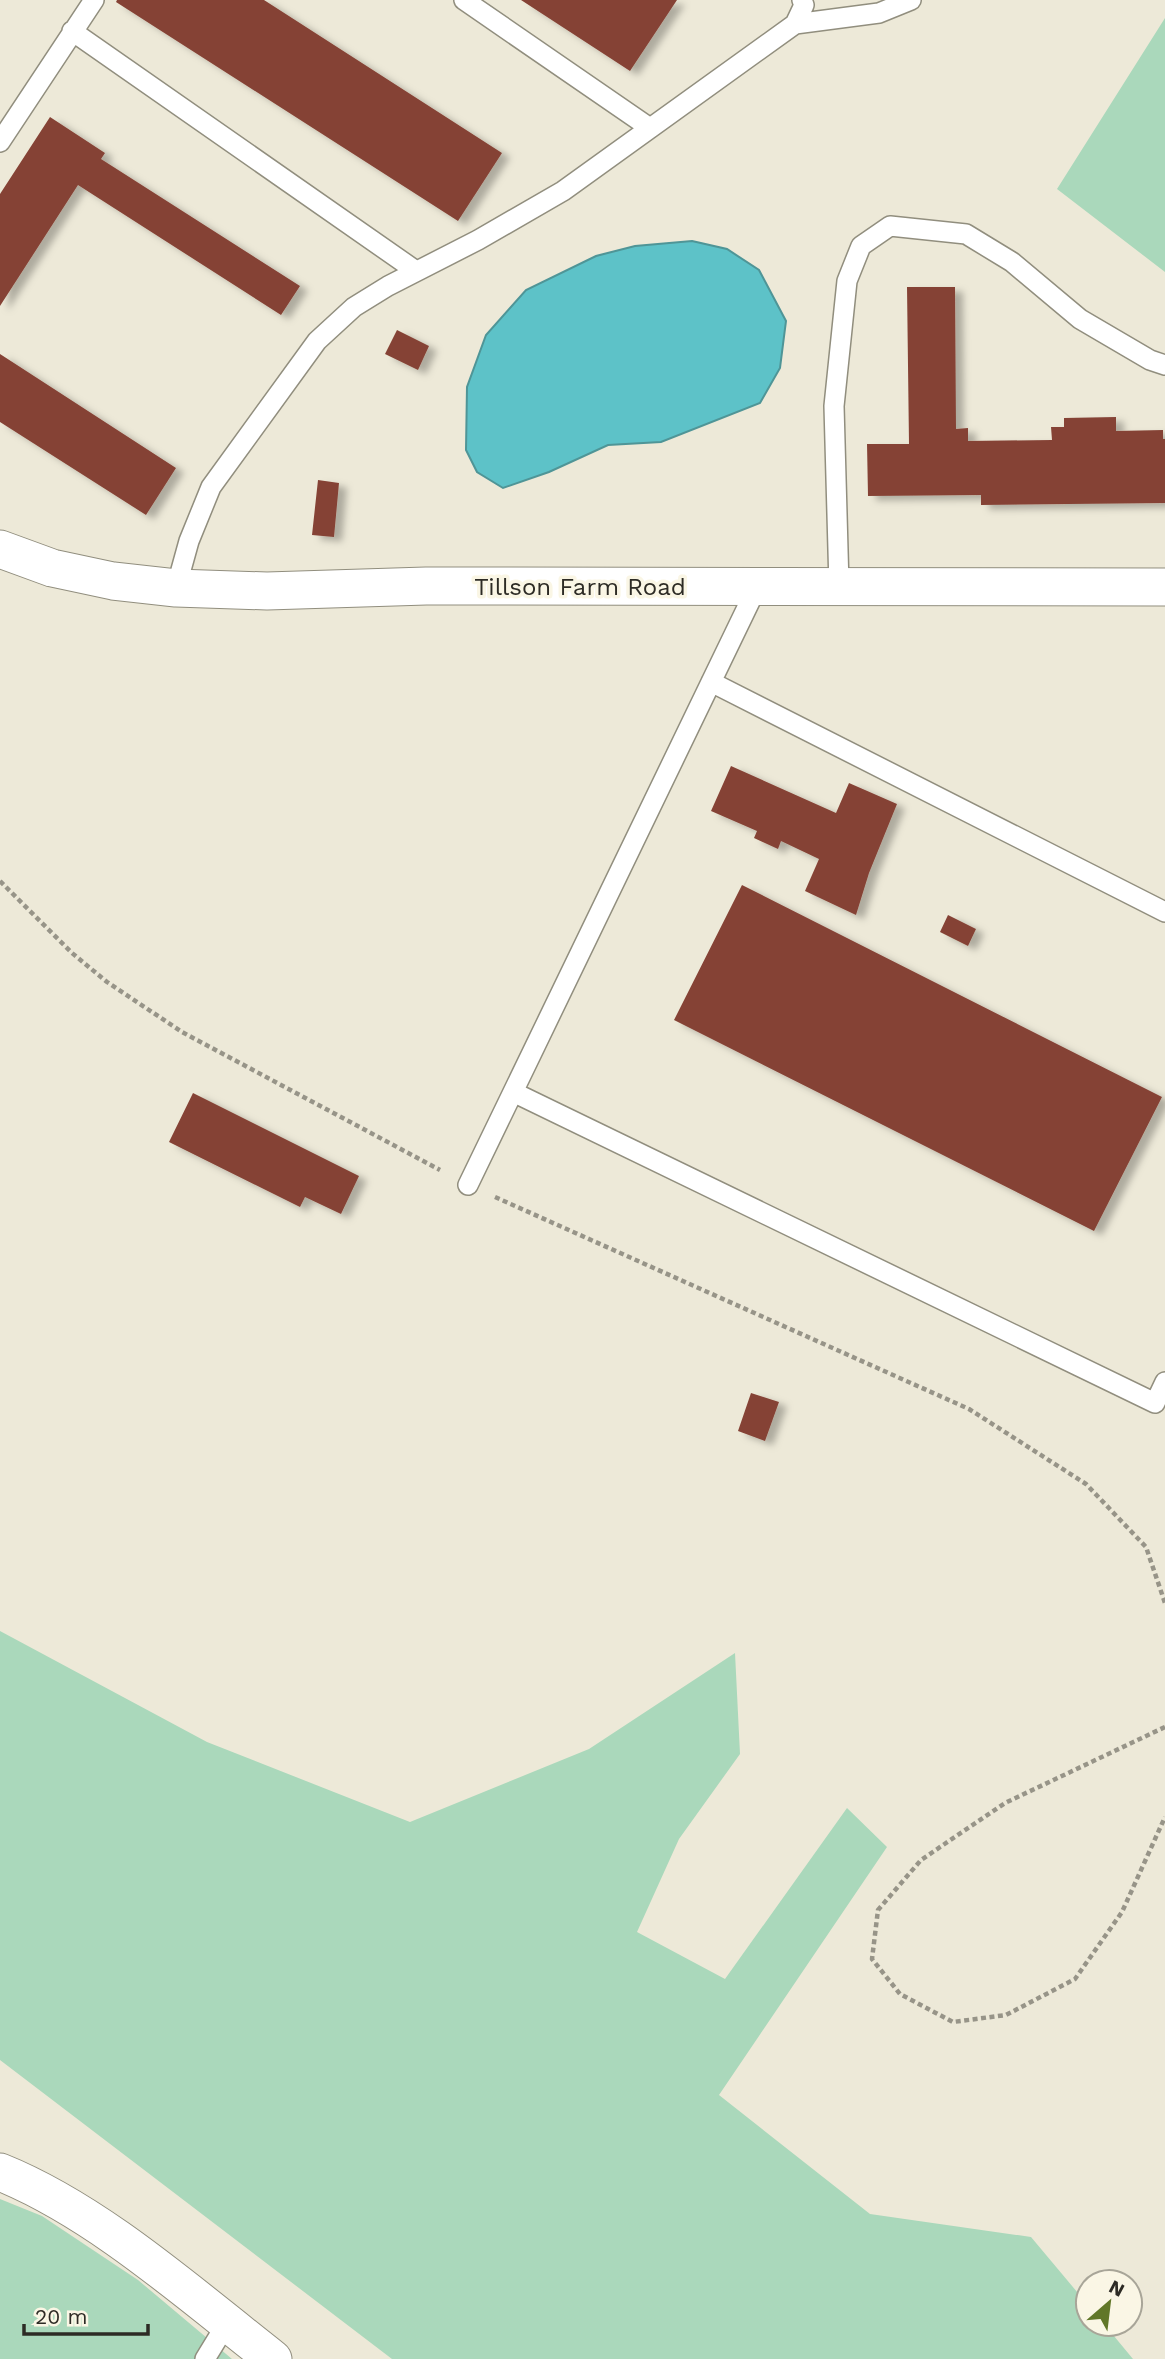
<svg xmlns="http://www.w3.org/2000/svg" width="1165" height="2359" font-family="'Work Sans',sans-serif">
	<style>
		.green { fill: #aad8bb }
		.water { fill: #5dc2c8; stroke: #4f9597; stroke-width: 2 }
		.building { fill: #854336; filter: url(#shadow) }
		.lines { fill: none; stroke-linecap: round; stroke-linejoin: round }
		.lane-casing { stroke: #918e7e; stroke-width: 22 }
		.street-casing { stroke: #918e7e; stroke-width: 39 }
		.path { stroke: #979488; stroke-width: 4.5; stroke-dasharray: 5 3.5; stroke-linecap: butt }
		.lane { stroke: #fff; stroke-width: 19 }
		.street { stroke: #fff; stroke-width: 37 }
		.labels { text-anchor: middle; stroke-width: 7; stroke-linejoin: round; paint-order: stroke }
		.street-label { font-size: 24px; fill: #2d2b25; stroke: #faf6e5 }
	</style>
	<defs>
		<filter id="shadow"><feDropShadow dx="8" dy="4.5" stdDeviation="3.5" flood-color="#0004"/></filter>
	</defs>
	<rect width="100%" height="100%" fill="#ede9d8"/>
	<!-- green -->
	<path class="green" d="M1165,18V272L1057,189Z
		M0,1631L207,1742L410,1822L589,1749L735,1653L740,1754L679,1839L637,1932L725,1979L847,1808L887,1847L719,2095L870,2214L1031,2237L1088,2305V2324H1104L1133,2359H392L0,2060Z
		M0,2199L42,2216L138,2280L232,2359H0Z"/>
	<!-- water -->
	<path class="water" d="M692,241L727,249L759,270L786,321L780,368L760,403L661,442L608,445L549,472L503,488L477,472L466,450L467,387L486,335L526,290L596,256L635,246Z"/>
	<!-- building -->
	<path class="building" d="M117,0H264L502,153L458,221L116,2Z
		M521,0H677L630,71Z
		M50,117L105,153L101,159L300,286L281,315L78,185L0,306V194Z
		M907,287H955L956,429L968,428V441L1052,440L1051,427H1064V418L1116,417V431L1163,430V439H1165V503L981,505V495L868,496L867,444H909Z
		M397,330L429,346L418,370L385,354Z
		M0,354L176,468L146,515L0,422Z
		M318,480L339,483L334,537L312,535Z
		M731,766L836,813L849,783L897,804L869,873L856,915L805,891L819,859L781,841L778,849L754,838L757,831L711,811Z
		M742,885L1162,1097L1094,1231L674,1020Z
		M948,915L976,929L968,946L940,932Z
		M193,1093L359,1176L341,1214L305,1197L300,1207L169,1142Z
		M751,1393L779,1402L765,1441L738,1431Z"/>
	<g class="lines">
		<defs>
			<path id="lane" d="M464,0L650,128
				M795,24L879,13L911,0
				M72,31L416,271
				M0,142L94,0
				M839,586L834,406L847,281L861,246L890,226L966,234L1012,262L1080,319L1150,360L1165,365
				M757,587L513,1092L1155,1403L1165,1382
				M176,588L189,541L211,487L317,341L354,307L388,286L478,240L563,191L795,24L804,5L802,0
				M711,682L1165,912
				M468,1185L513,1092
				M205,2359L227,2323"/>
			<path id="street" d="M0,549L52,568L113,581L176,588L267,591L426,586L1165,587
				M0,2172C97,2211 191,2295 273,2359"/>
		</defs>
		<!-- lane casing -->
		<use href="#lane" class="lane-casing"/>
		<!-- street casing -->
		<use href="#street" class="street-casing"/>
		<!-- path -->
		<path class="path" d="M0,881L72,953L107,982L182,1032L440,1170
			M495,1197L969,1409L1086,1484L1146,1547L1165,1603
			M1165,1727L1005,1803L921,1860L878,1910L872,1959L900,1994L953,2022L1006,2015L1075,1979L1122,1912L1165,1817"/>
		<!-- lane -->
		<use href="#lane" class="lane"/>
		<!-- street -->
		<use href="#street" class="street"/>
	</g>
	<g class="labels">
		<!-- street labels -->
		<g class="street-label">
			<text x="580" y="595">Tillson Farm Road</text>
		</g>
	</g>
	<!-- north arrow -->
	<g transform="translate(1109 2303) rotate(28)"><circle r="33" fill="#faf6e5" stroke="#a8a598" stroke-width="2"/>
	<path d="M0-5L12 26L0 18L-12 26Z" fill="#617728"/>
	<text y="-10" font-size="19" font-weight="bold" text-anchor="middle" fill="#2d2b25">N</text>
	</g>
	<!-- scale -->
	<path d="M24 2324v10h124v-10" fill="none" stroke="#2d2b25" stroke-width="3.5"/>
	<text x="35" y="2324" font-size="21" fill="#2d2b25" stroke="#faf6e5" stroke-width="5" paint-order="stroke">20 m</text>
</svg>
